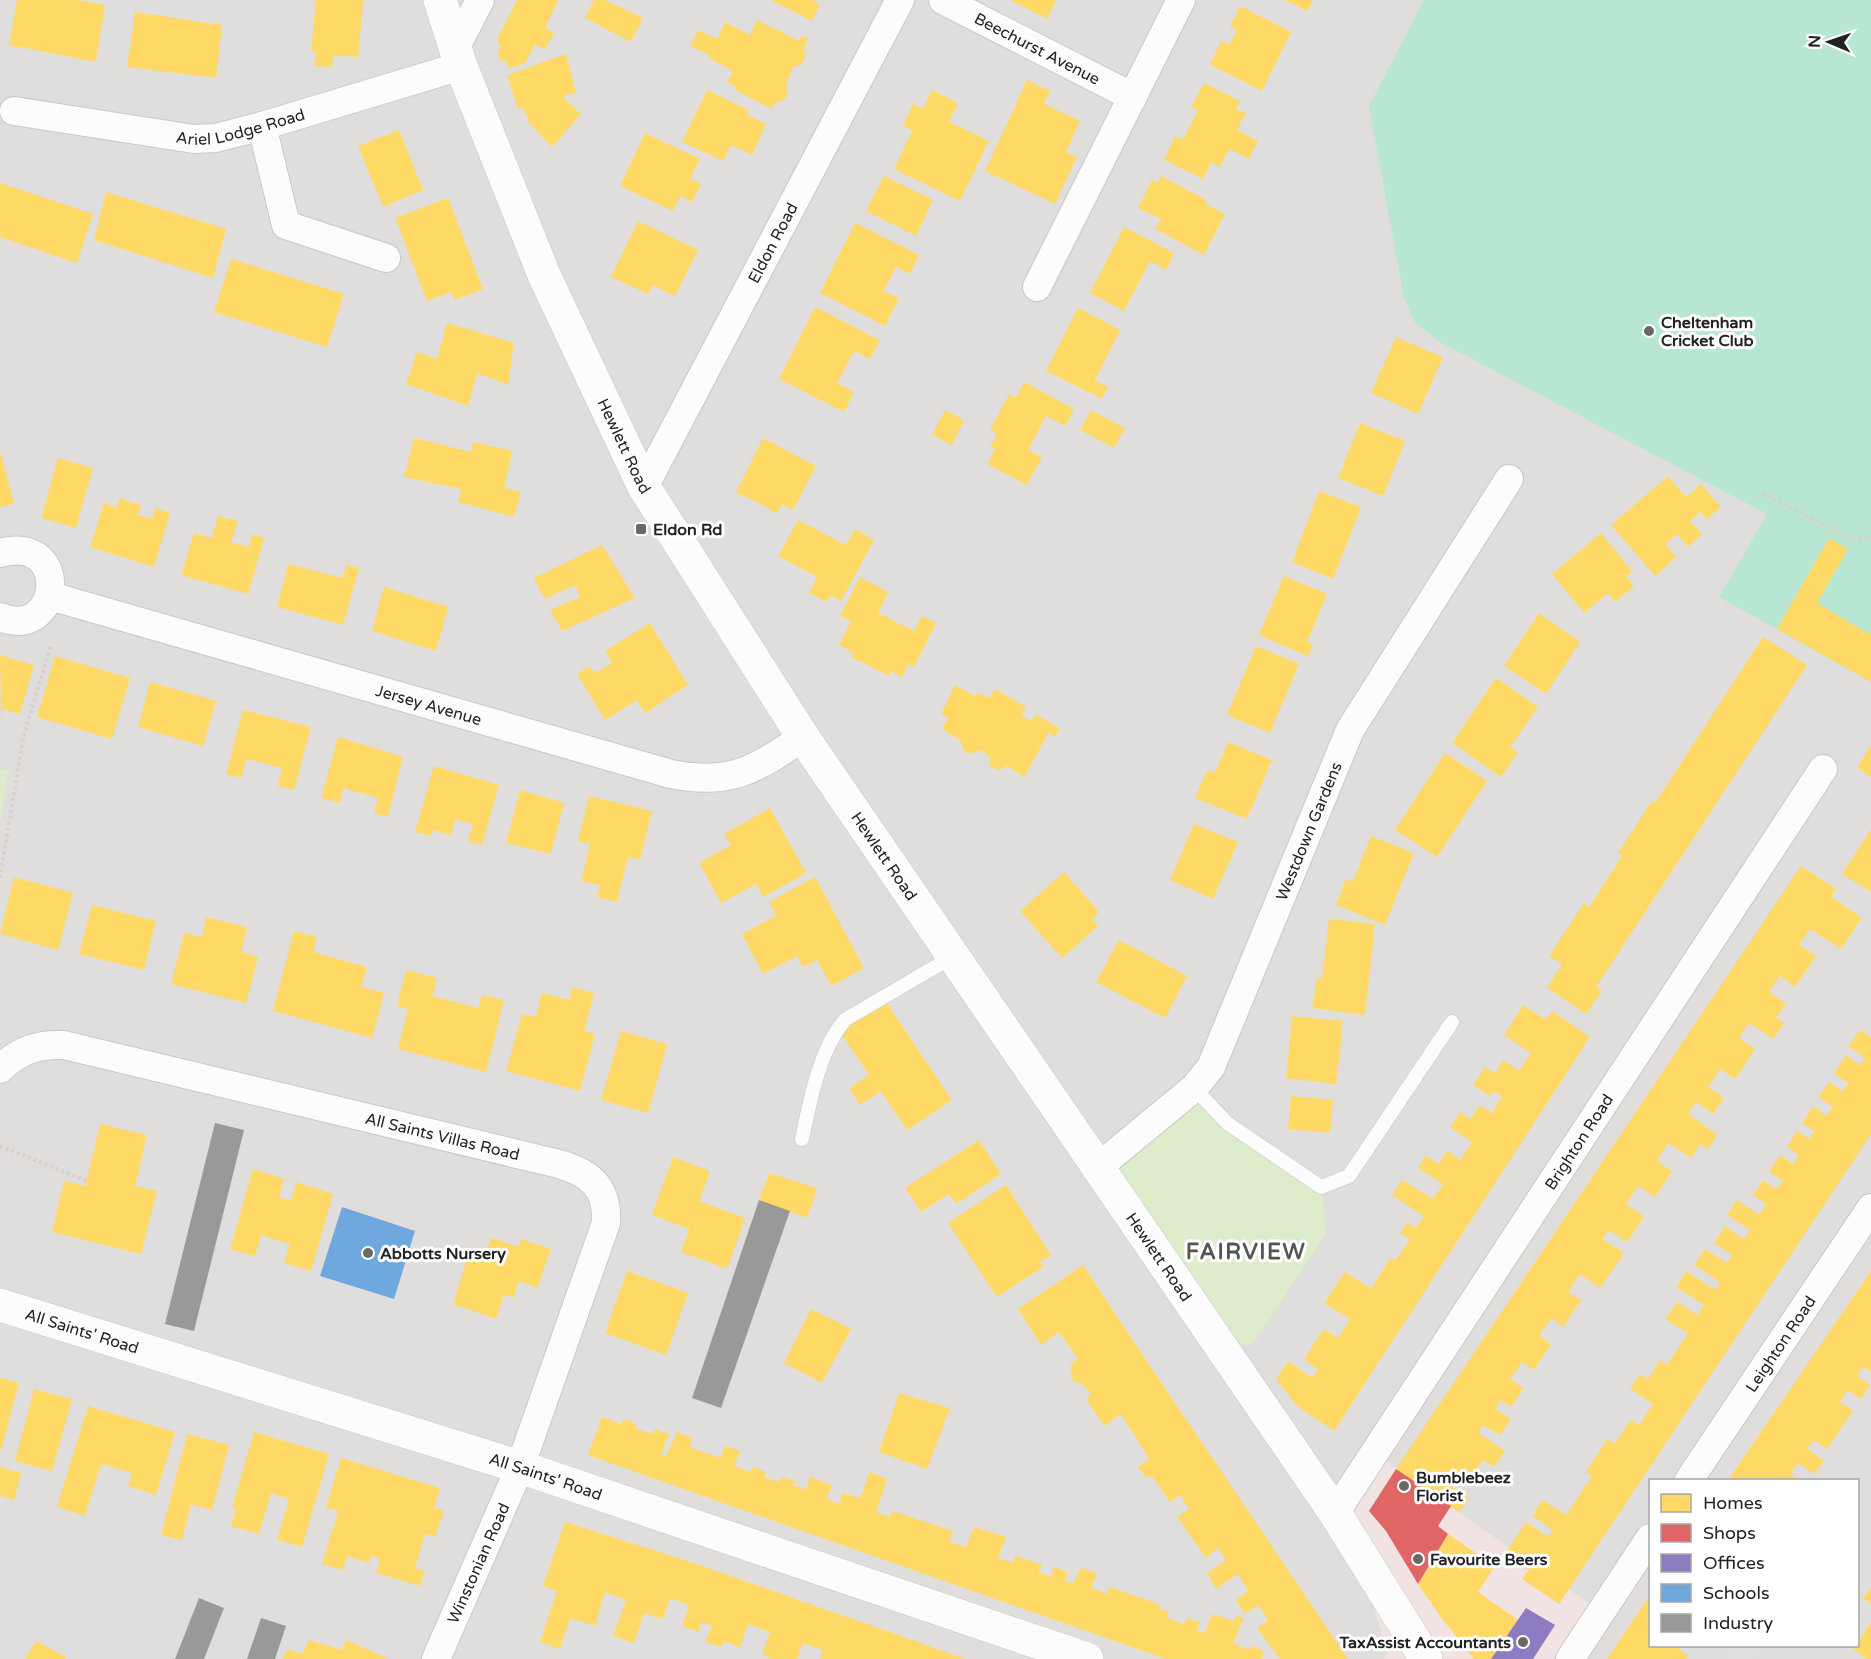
<svg xmlns="http://www.w3.org/2000/svg" width="1871" height="1659" font-family="'Varela Round',sans-serif">
	<style>
		.residential { fill: #dfdedc; fill-rule: evenodd }
		.commercial { fill: #f1e3e1 }
		.grass { fill: #ddeccb }
		.pitch { fill: #b7e6d2 }
		.parking { fill: #e0dfde }
		.homes { fill: #ffd966 }
		.shops { fill: #e06666 }
		.offices { fill: #8e7cc3 }
		.schools { fill: #6fa8dc }
		.industry { fill: #999 }
		.lines { fill: none; stroke-linecap: round; stroke-linejoin: round }
		.service-casing { stroke: #c9c8c7; stroke-width: 15 }
		.minor-casing { stroke: #c9c8c7; stroke-width: 30 }
		.tertiary-casing { stroke: #c9c8c7; stroke-width: 34 }
		.path { stroke: #dccecd; stroke-width: 4; stroke-dasharray: 3 3; stroke-linecap: butt }
		.service { stroke: #fdfcfc; stroke-width: 14 }
		.minor { stroke: #fdfcfc; stroke-width: 28 }
		.tertiary { stroke: #fdfcfc; stroke-width: 33 }
		.poi-dot { fill: #6a6968; stroke: #fff; stroke-width: 2 }
		.labels { text-anchor: middle; stroke-width: 6; stroke-linejoin: round; paint-order: stroke }
		.street-label { font-size: 16px; fill: #222; stroke: #fff }
		.poi-label { font-size: 16px; font-weight: bold; fill: #222; stroke: #fff; text-anchor: start }
		.district-label { font-size: 22px; font-weight: bold; letter-spacing: 1.5px; fill: #555; stroke: #fff }
	</style>
	<rect width="100%" height="100%" fill="#f0eeeb"/>
	<!-- residential -->
	<path class="residential" d="M0,0H1871V1659H0ZM1650,1480H1858V1646H1650Z"/>
	<!-- commercial -->
	<path class="commercial" d="M1383,1459L1591,1605L1581,1659H1383L1388,1653L1347,1522Z"/>
	<!-- grass -->
	<path class="grass" d="M0,769L9,771L0,819Z
		M1194,1088L1227,1123L1321,1187L1326,1234L1254,1343L1223,1351L1097,1168Z"/>
	<!-- pitch -->
	<path class="pitch" d="M1424,0H1871V682L1719,597L1767,514L1440,342L1414,321L1404,298L1369,106Z"/>
	<!-- parking -->
	<path class="parking" d="M1728,1646H1765L1756,1659H1730L1723,1654Z"/>
	<!-- homes -->
	<path class="homes" d="M17,0H78L105,5L96,62L9,45Z
		M316,0H363L358,57L333,55L332,67L314,66L316,52L311,51Z
		M517,0H558L545,28L554,33L545,49L535,44L525,63L509,69L506,60L501,62L497,50L501,48L497,39Z
		M594,0H605L643,18L631,42L585,18Z
		M771,0H812L820,4L812,21Z
		M1010,0H1056L1047,19Z
		M1284,0H1313L1308,11Z
		M1240,6L1291,32L1262,91L1210,65L1221,41L1229,45L1233,38L1237,30L1230,27Z
		M135,12L222,25L216,78L127,67Z
		M757,20L799,41L801,36L808,38L804,48L805,59L799,66H794L786,84L787,94L785,99L775,103L772,109L735,90L736,87L727,82L733,71L708,58L709,55L690,46L698,30L717,39L725,22L750,35Z
		M566,54L576,93L564,95L565,99L581,114L552,147L529,123L523,107L518,109L507,75Z
		M1027,80L1050,91L1044,104L1080,121L1066,152L1077,157L1055,204L985,171Z
		M1204,83L1240,101L1236,109L1246,113L1237,130L1258,141L1249,159L1229,149L1220,167L1211,162L1203,179L1164,160L1175,136L1183,139L1189,128L1198,110L1191,107Z
		M707,90L749,110L747,115L766,124L752,155L731,145L723,161L682,142Z
		M932,90L958,103L949,122L989,141L960,201L894,169L912,131L903,126L913,104L923,109Z
		M399,130L423,190L383,207L358,146Z
		M645,133L700,159L690,179L701,184L692,202L680,196L673,211L620,186Z
		M884,176L933,200L916,236L866,211Z
		M1161,176L1207,200L1205,204L1225,214L1204,255L1155,229L1161,219L1138,208L1152,180L1158,183Z
		M0,183L93,214L77,263L0,237Z
		M106,192L226,229L213,278L94,240Z
		M448,198L483,289L455,300L451,292L427,301L395,218Z
		M638,221L698,250L675,296L652,285L648,294L611,277Z
		M855,223L919,255L910,274L896,267L883,291L899,298L885,326L820,293Z
		M1124,227L1174,253L1166,270L1150,261L1124,311L1090,293Z
		M231,259L344,294L327,347L214,312Z
		M815,307L880,340L870,359L854,351L837,383L854,392L844,412L779,379Z
		M1078,308L1120,330L1095,380L1108,387L1102,399L1046,371Z
		M447,323L514,343L508,385L477,373L468,406L406,384L417,352L437,359Z
		M1396,337L1443,357L1418,414L1371,393Z
		M1024,382L1074,409L1065,426L1046,416L1028,450L1042,457L1027,485L987,464L995,449L990,447L997,434L990,430L1009,394L1016,398Z
		M945,410L964,420L952,445L932,435Z
		M1091,410L1125,428L1114,448L1080,430Z
		M1360,423L1405,441L1383,496L1338,478Z
		M414,438L471,452L473,442L512,451L504,488L521,492L514,517L458,502L461,489L404,477Z
		M763,438L816,466L793,510L782,504L777,513L736,492Z
		M0,451L14,504L0,507Z
		M58,458L93,468L76,528L41,518Z
		M1668,476L1686,497L1701,484L1721,507L1707,519L1701,512L1690,521L1702,534L1688,547L1677,534L1665,544L1676,557L1655,576L1611,525Z
		M1319,491L1361,507L1333,579L1292,562Z
		M119,498L141,505L137,515L152,519L155,508L170,513L154,567L90,547L104,503L117,508Z
		M218,516L238,521L231,542L249,547L252,534L264,538L248,594L181,575L194,533L212,538Z
		M798,520L846,545L855,529L874,540L841,601L830,595L827,602L809,593L817,577L778,556Z
		M1601,533L1632,571L1626,577L1634,586L1615,602L1608,593L1584,613L1552,574Z
		M1829,538L1848,549L1817,603L1869,634L1871,630V682L1777,629Z
		M602,545L635,598L562,631L550,610L580,597L575,585L544,599L534,578Z
		M288,564L343,578L346,565L359,568L343,625L277,607Z
		M1284,576L1327,594L1307,642L1313,644L1308,656L1259,635Z
		M860,577L888,592L878,613L914,631L922,616L936,623L914,667L908,664L902,677L891,671L889,676L851,657L853,653L839,645L851,621L840,616Z
		M384,587L448,607L436,651L372,631Z
		M1539,613L1580,642L1546,694L1504,666Z
		M650,623L688,685L645,713L637,700L605,720L577,674L590,666L594,673L612,663L605,651Z
		M1763,637L1807,665L1596,987L1602,991L1586,1014L1547,988L1562,964L1549,956L1584,903L1589,907L1622,856L1618,853L1652,801L1655,803Z
		M1256,646L1299,664L1270,733L1227,715Z
		M0,655L34,665L20,714L3,709L1,718Z
		M55,656L130,678L112,739L37,717Z
		M1496,678L1538,707L1510,747L1518,752L1501,777L1452,743Z
		M150,682L216,701L203,746L138,727Z
		M955,685L975,696L978,693L990,698L995,689L1026,707L1021,716L1032,721L1036,714L1060,729L1055,737L1049,732L1024,777L1007,766L998,770L990,766V757L980,750L970,754L962,749L961,741L942,729L948,718L941,714Z
		M243,710L311,727L294,790L278,786L282,768L246,759L241,778L226,774Z
		M338,737L403,757L388,817L374,813L378,798L343,788L340,803L321,798Z
		M1228,742L1272,760L1247,819L1195,798L1207,770L1215,773Z
		M1871,745V777L1857,768Z
		M1445,753L1487,781L1437,857L1395,830Z
		M434,766L499,785L482,845L468,841L473,824L455,819L451,835L432,830L431,836L415,832Z
		M520,790L564,803L551,854L506,843Z
		M589,796L652,811L640,860L628,857L617,902L597,897L600,885L581,881L590,844L578,841Z
		M770,808L806,873L763,897L756,884L721,903L699,863L731,845L724,834Z
		M1194,824L1238,842L1213,899L1170,880Z
		M1871,829V892L1842,874Z
		M1371,836L1414,853L1385,925L1336,905L1346,879L1353,881Z
		M1801,866L1836,889L1831,897L1862,918L1841,949L1810,929L1799,945L1816,956L1795,987L1780,976L1769,992L1786,1004L1776,1018L1784,1023L1773,1039L1749,1023L1739,1038L1755,1049L1746,1063L1735,1079L1720,1069L1708,1087L1724,1098L1713,1114L1696,1102L1688,1114L1717,1135L1708,1149L1700,1144L1691,1158L1668,1143L1657,1161L1672,1171L1655,1197L1638,1186L1626,1204L1644,1216L1627,1242L1609,1230L1602,1239L1624,1253L1600,1288L1580,1274L1568,1292L1581,1300L1563,1327L1551,1318L1539,1336L1551,1344L1534,1370L1522,1362L1510,1379L1524,1388L1511,1407L1500,1400L1495,1409L1511,1419L1500,1435L1483,1425L1478,1433L1505,1451L1494,1467L1483,1460L1467,1483L1451,1473L1444,1482L1469,1498L1459,1512L1396,1469Z
		M1064,872L1099,912L1092,919L1098,926L1062,958L1020,911Z
		M14,877L73,893L58,950L0,934Z
		M815,877L864,968L831,986L817,960L803,967L797,956L763,974L742,934L776,916L769,902Z
		M92,905L156,921L144,970L79,954Z
		M206,917L247,927L241,952L258,957L246,1003L171,984L184,933L202,937Z
		M1329,919L1375,924L1365,1015L1312,1008L1317,978H1322Z
		M294,931L317,937L313,952L367,967L361,987L384,993L372,1038L273,1011Z
		M1119,940L1187,976L1165,1018L1096,982Z
		M406,970L437,978L432,996L478,1008L482,995L504,1000L486,1072L398,1049L408,1009L397,1006Z
		M572,987L594,993L584,1031L595,1034L580,1091L506,1071L522,1014L536,1017L542,993L569,1000Z
		M886,1002L952,1100L907,1130L881,1091L860,1105L849,1088L869,1075L840,1032Z
		M1523,1005L1546,1020L1552,1011L1590,1037L1334,1431L1297,1406L1276,1379L1288,1361L1312,1378L1318,1369L1304,1360L1314,1343L1324,1329L1338,1338L1350,1319L1324,1303L1345,1272L1371,1289L1391,1257L1396,1260L1410,1239L1400,1233L1407,1223L1416,1228L1424,1216L1392,1195L1402,1180L1433,1199L1443,1184L1418,1168L1426,1156L1439,1164L1447,1151L1460,1160L1472,1142L1450,1127L1460,1112L1470,1119L1480,1105L1492,1113L1502,1097L1493,1091L1490,1096L1473,1085L1485,1067L1495,1073L1503,1060L1519,1071L1531,1053L1504,1035Z
		M1292,1016L1343,1021L1336,1084L1286,1078Z
		M1860,1030L1871,1037V1134L1559,1604L1522,1579L1529,1570L1505,1554L1526,1522L1548,1537L1553,1530L1532,1516L1542,1500L1566,1515L1592,1476L1586,1472L1607,1439L1614,1444L1631,1420L1639,1425L1653,1404L1630,1389L1640,1374L1648,1379L1660,1360L1667,1365L1688,1333L1665,1319L1677,1302L1697,1315L1704,1305L1676,1287L1686,1271L1715,1290L1720,1282L1694,1265L1705,1249L1727,1263L1732,1255L1714,1243L1725,1226L1744,1239L1750,1230L1727,1215L1737,1200L1759,1215L1766,1204L1753,1195L1763,1180L1776,1189L1783,1181L1769,1172L1780,1155L1793,1164L1799,1155L1787,1147L1797,1131L1809,1139L1814,1131L1802,1123L1813,1106L1826,1116L1833,1107L1818,1097L1829,1082L1843,1091L1848,1083L1834,1073L1846,1055L1860,1065L1865,1058L1848,1046Z
		M621,1031L667,1044L648,1113L601,1100Z
		M1291,1096L1333,1100L1330,1133L1288,1129Z
		M100,1124L147,1135L135,1186L157,1191L141,1254L52,1232L64,1181L85,1186Z
		M979,1140L1001,1174L956,1204L949,1194L921,1212L905,1188Z
		M673,1157L710,1171L699,1201L745,1218L727,1269L681,1252L689,1229L652,1215Z
		M253,1169L284,1179L279,1197L286,1199L291,1201L296,1182L333,1194L311,1271L284,1263L290,1244L261,1235L255,1256L230,1249Z
		M769,1173L817,1188L807,1218L759,1200Z
		M1006,1185L1051,1255L1040,1262L1043,1267L997,1297L948,1223Z
		M491,1238L519,1247L521,1239L551,1249L537,1288L519,1281L513,1298L504,1294L496,1319L453,1304L471,1246L486,1252Z
		M1083,1265L1144,1357L1348,1659H1280L1257,1628L1268,1620L1258,1605L1245,1614L1236,1600L1248,1591L1238,1574L1216,1589L1207,1573L1226,1560L1218,1548L1206,1558L1177,1517L1189,1509L1180,1495L1170,1502L1151,1475L1146,1478L1138,1467L1149,1459L1121,1414L1104,1426L1086,1399L1091,1395L1082,1383L1074,1382L1070,1375L1072,1367L1070,1364L1078,1359L1059,1332L1041,1345L1018,1309Z
		M627,1271L688,1293L666,1355L605,1333Z
		M1871,1271V1372L1863,1367L1857,1376L1870,1385L1861,1399L1847,1390L1840,1402L1853,1411L1827,1449L1814,1440L1807,1449L1824,1461L1814,1474L1798,1463L1790,1474L1800,1480H1728Z
		M811,1309L851,1329L822,1383L784,1363Z
		M0,1378L19,1383L1,1450H0Z
		M34,1389L72,1399L52,1471L15,1461Z
		M899,1393L950,1408L927,1469L879,1452Z
		M88,1406L175,1432L156,1495L128,1486L132,1473L101,1464L85,1516L57,1507Z
		M602,1417L621,1424L623,1419L637,1424L635,1428L653,1434L655,1429L669,1434L661,1455L666,1456L677,1432L692,1438L689,1447L720,1458L725,1446L740,1451L734,1466L751,1472L753,1467L766,1472L764,1477L779,1482L781,1477L795,1481L793,1485L806,1490L810,1477L832,1485L826,1499L839,1504L843,1493L860,1498L870,1472L887,1479L876,1512L890,1517L892,1511L953,1531L949,1542L966,1547L974,1527L1006,1537L998,1558L1013,1563L1015,1556L1042,1565L1039,1572L1051,1577L1054,1567L1068,1572L1065,1581L1073,1584L1081,1568L1097,1573L1091,1588L1108,1594L1109,1587L1161,1605L1159,1609L1169,1611L1167,1618L1184,1624L1187,1618L1200,1623L1197,1631L1205,1633L1212,1614L1234,1621L1236,1616L1244,1618L1233,1643L1249,1650L1251,1646L1264,1651L1261,1659H1166L720,1502L588,1455Z
		M254,1432L329,1454L302,1547L277,1540L289,1499L271,1493L259,1534L231,1526L236,1508L232,1507Z
		M187,1434L229,1445L212,1510L191,1504L182,1540L161,1535Z
		M341,1458L440,1488L434,1508L444,1511L435,1537L425,1534L415,1568L425,1571L420,1586L376,1573L380,1559L371,1556L369,1563L347,1556L343,1570L322,1564L338,1511L326,1508Z
		M0,1467L21,1473L14,1500L0,1496Z
		M565,1522L691,1562L966,1659H820L823,1650L803,1643L797,1659H774L762,1655L770,1632L748,1624L740,1647L723,1641L721,1647L705,1642L712,1626L701,1622L698,1632L682,1626L689,1605L670,1598L663,1619L644,1613L634,1643L613,1636L626,1600L605,1592L595,1626L570,1618L560,1649L540,1642L557,1591L543,1586Z
		M1448,1534L1495,1566L1478,1592L1518,1620L1491,1659H1474L1440,1616L1418,1584Z
		M1871,1588V1604L1863,1598Z
		M1650,1595V1646H1676V1647L1688,1656L1686,1659H1607Z
		M1871,1622V1659H1867L1853,1649L1858,1646V1642Z
		M309,1640L342,1650L346,1640L389,1659H283L287,1649L302,1654Z
		M36,1641L66,1657L65,1659H25Z"/>
	<!-- shops -->
	<path class="shops" d="M1396,1469L1451,1506L1438,1526L1448,1534L1418,1584L1386,1531L1369,1511Z"/>
	<!-- offices -->
	<path class="offices" d="M1526,1608L1555,1625L1533,1659H1491Z"/>
	<!-- schools -->
	<path class="schools" d="M342,1207L415,1231L394,1299L320,1276Z"/>
	<!-- industry -->
	<path class="industry" d="M215,1123L244,1130L194,1331L165,1324Z
		M759,1200L790,1211L721,1408L692,1398Z
		M199,1598L224,1608L204,1659H175Z
		M261,1618L286,1626L275,1659H247Z"/>
	<g class="lines">
		<defs>
			<path id="service" d="M1194,1088L1227,1123L1321,1187L1349,1176L1452,1022
				M802,1139C810,1101 820,1047 846,1019L952,957"/>
			<g id="minor">
				<path id="s1" d="M943,0L1133,97"/>
				<path d="M455,49L480,0"/>
				<path id="s2" d="M14,111L194,139L216,138L262,126L461,66"/>
				<path d="M262,126L286,225L386,258"/>
				<path d="M1037,287L1181,0"/>
				<path id="s3" d="M644,487L900,0"/>
				<path d="M0,553C72,533 62,642 0,617"/>
				<path id="s4" d="M50,596L671,774C730,786 755,770 803,737"/>
				<path id="s5" d="M0,1069C19,1050 38,1044 64,1045L559,1164C590,1173 608,1187 606,1223L520,1467L436,1659"/>
				<path id="s6" d="M1097,1168L1194,1088L1211,1067L1350,730L1509,479"/>
				<path id="s7" d="M1689,1480L1871,1208"/>
				<path id="s8" d="M1335,1513L1823,769"/>
				<path d="M1570,1659L1650,1538"/>
			</g>
			<g id="tertiary">
				<path id="s9" d="M440,0L461,66L544,275L644,487L803,737L1335,1513L1426,1659"/>
				<path id="s10" d="M0,1305L520,1467L1087,1659"/>
			</g>
		</defs>
		<!-- service casing -->
		<use href="#service" class="service-casing"/>
		<!-- minor casing -->
		<use href="#minor" class="minor-casing"/>
		<!-- tertiary casing -->
		<use href="#tertiary" class="tertiary-casing"/>
		<!-- path -->
		<path class="path" d="M1762,493L1852,540L1871,538
			M0,878L23,738L51,645
			M0,1146L87,1181"/>
		<!-- service -->
		<use href="#service" class="service"/>
		<!-- minor -->
		<use href="#minor" class="minor"/>
		<!-- tertiary -->
		<use href="#tertiary" class="tertiary"/>
	</g>
	<!-- markers -->
	<g class="poi-dot">
		<circle cx="1649" cy="331" r="6"/>
		<rect x="635" y="523" width="12" height="12" rx="3"/>
		<circle cx="368" cy="1253" r="6"/>
		<circle cx="1404" cy="1486" r="6"/>
		<circle cx="1418" cy="1559" r="6"/>
		<circle cx="1523" cy="1642" r="6"/>
	</g>
	<g class="labels">
		<!-- street labels -->
		<g class="street-label">
			<text dy="6" stroke="none"><textPath href="#s1" startOffset="106">Beechurst Avenue</textPath></text>
			<text dy="6" stroke="none"><textPath href="#s2" startOffset="230">Ariel Lodge Road</textPath></text>
			<text dy="6" stroke="none"><textPath href="#s3" startOffset="276">Eldon Road</textPath></text>
			<text dy="6" stroke="none"><textPath href="#s9" startOffset="483">Hewlett Road</textPath></text>
			<text dy="6" stroke="none"><textPath href="#s4" startOffset="394">Jersey Avenue</textPath></text>
			<text dy="6" stroke="none"><textPath href="#s6" startOffset="408">Westdown Gardens</textPath></text>
			<text dy="6" stroke="none"><textPath href="#s9" startOffset="969">Hewlett Road</textPath></text>
			<text dy="6" stroke="none"><textPath href="#s5" startOffset="460">All Saints Villas Road</textPath></text>
			<text dy="6" stroke="none"><textPath href="#s8" startOffset="444">Brighton Road</textPath></text>
			<text dy="6" stroke="none"><textPath href="#s9" startOffset="1455">Hewlett Road</textPath></text>
			<text dy="6" stroke="none"><textPath href="#s10" startOffset="86">All Saints' Road</textPath></text>
			<text dy="6" stroke="none"><textPath href="#s7" startOffset="164">Leighton Road</textPath></text>
			<text dy="6" stroke="none"><textPath href="#s10" startOffset="572">All Saints' Road</textPath></text>
			<text transform="translate(478 1563) rotate(-66)" y="6">Winstonian Road</text>
		</g>
		<!-- poi labels -->
		<g class="poi-label">
			<text x="1661" y="328">Cheltenham<tspan x="1661" dy="18">Cricket Club</tspan></text>
			<text x="653" y="535">Eldon Rd</text>
			<text x="380" y="1259">Abbotts Nursery</text>
			<text x="1416" y="1483">Bumblebeez<tspan x="1416" dy="18">Florist</tspan></text>
			<text x="1430" y="1565">Favourite Beers</text>
			<text x="1511" y="1648" text-anchor="end">TaxAssist Accountants</text>
		</g>
		<!-- district labels -->
		<g class="district-label">
			<text x="1246" y="1259">FAIRVIEW</text>
		</g>
	</g>
	<!-- legend -->
	<rect x="1649" y="1479" width="210" height="168" fill="#ffffff" stroke="#a7a7a7" stroke-width="1.5"/>
	<rect x="1661" y="1494" width="30" height="18" fill="#ffd966" stroke="#a7a7a7" stroke-width="1.5"/>
	<text x="1703" y="1509" font-size="18" fill="#222222">Homes</text>
	<rect x="1661" y="1524" width="30" height="18" fill="#e06666" stroke="#a7a7a7" stroke-width="1.5"/>
	<text x="1703" y="1539" font-size="18" fill="#222222">Shops</text>
	<rect x="1661" y="1554" width="30" height="18" fill="#8e7cc3" stroke="#a7a7a7" stroke-width="1.5"/>
	<text x="1703" y="1569" font-size="18" fill="#222222">Offices</text>
	<rect x="1661" y="1584" width="30" height="18" fill="#6fa8dc" stroke="#a7a7a7" stroke-width="1.5"/>
	<text x="1703" y="1599" font-size="18" fill="#222222">Schools</text>
	<rect x="1661" y="1614" width="30" height="18" fill="#999999" stroke="#a7a7a7" stroke-width="1.5"/>
	<text x="1703" y="1629" font-size="18" fill="#222222">Industry</text>
	<!-- north arrow -->
	<g transform="translate(1829 42) rotate(272)" stroke="#ffffff" stroke-width="4.5" paint-order="stroke">
	<path d="M0-4.5L10 22L0 15L-10 22Z" fill="#222222"/>
	<text y="-9" font-size="16" font-weight="bold" text-anchor="middle" fill="#222222">N</text>
	</g>
</svg>
